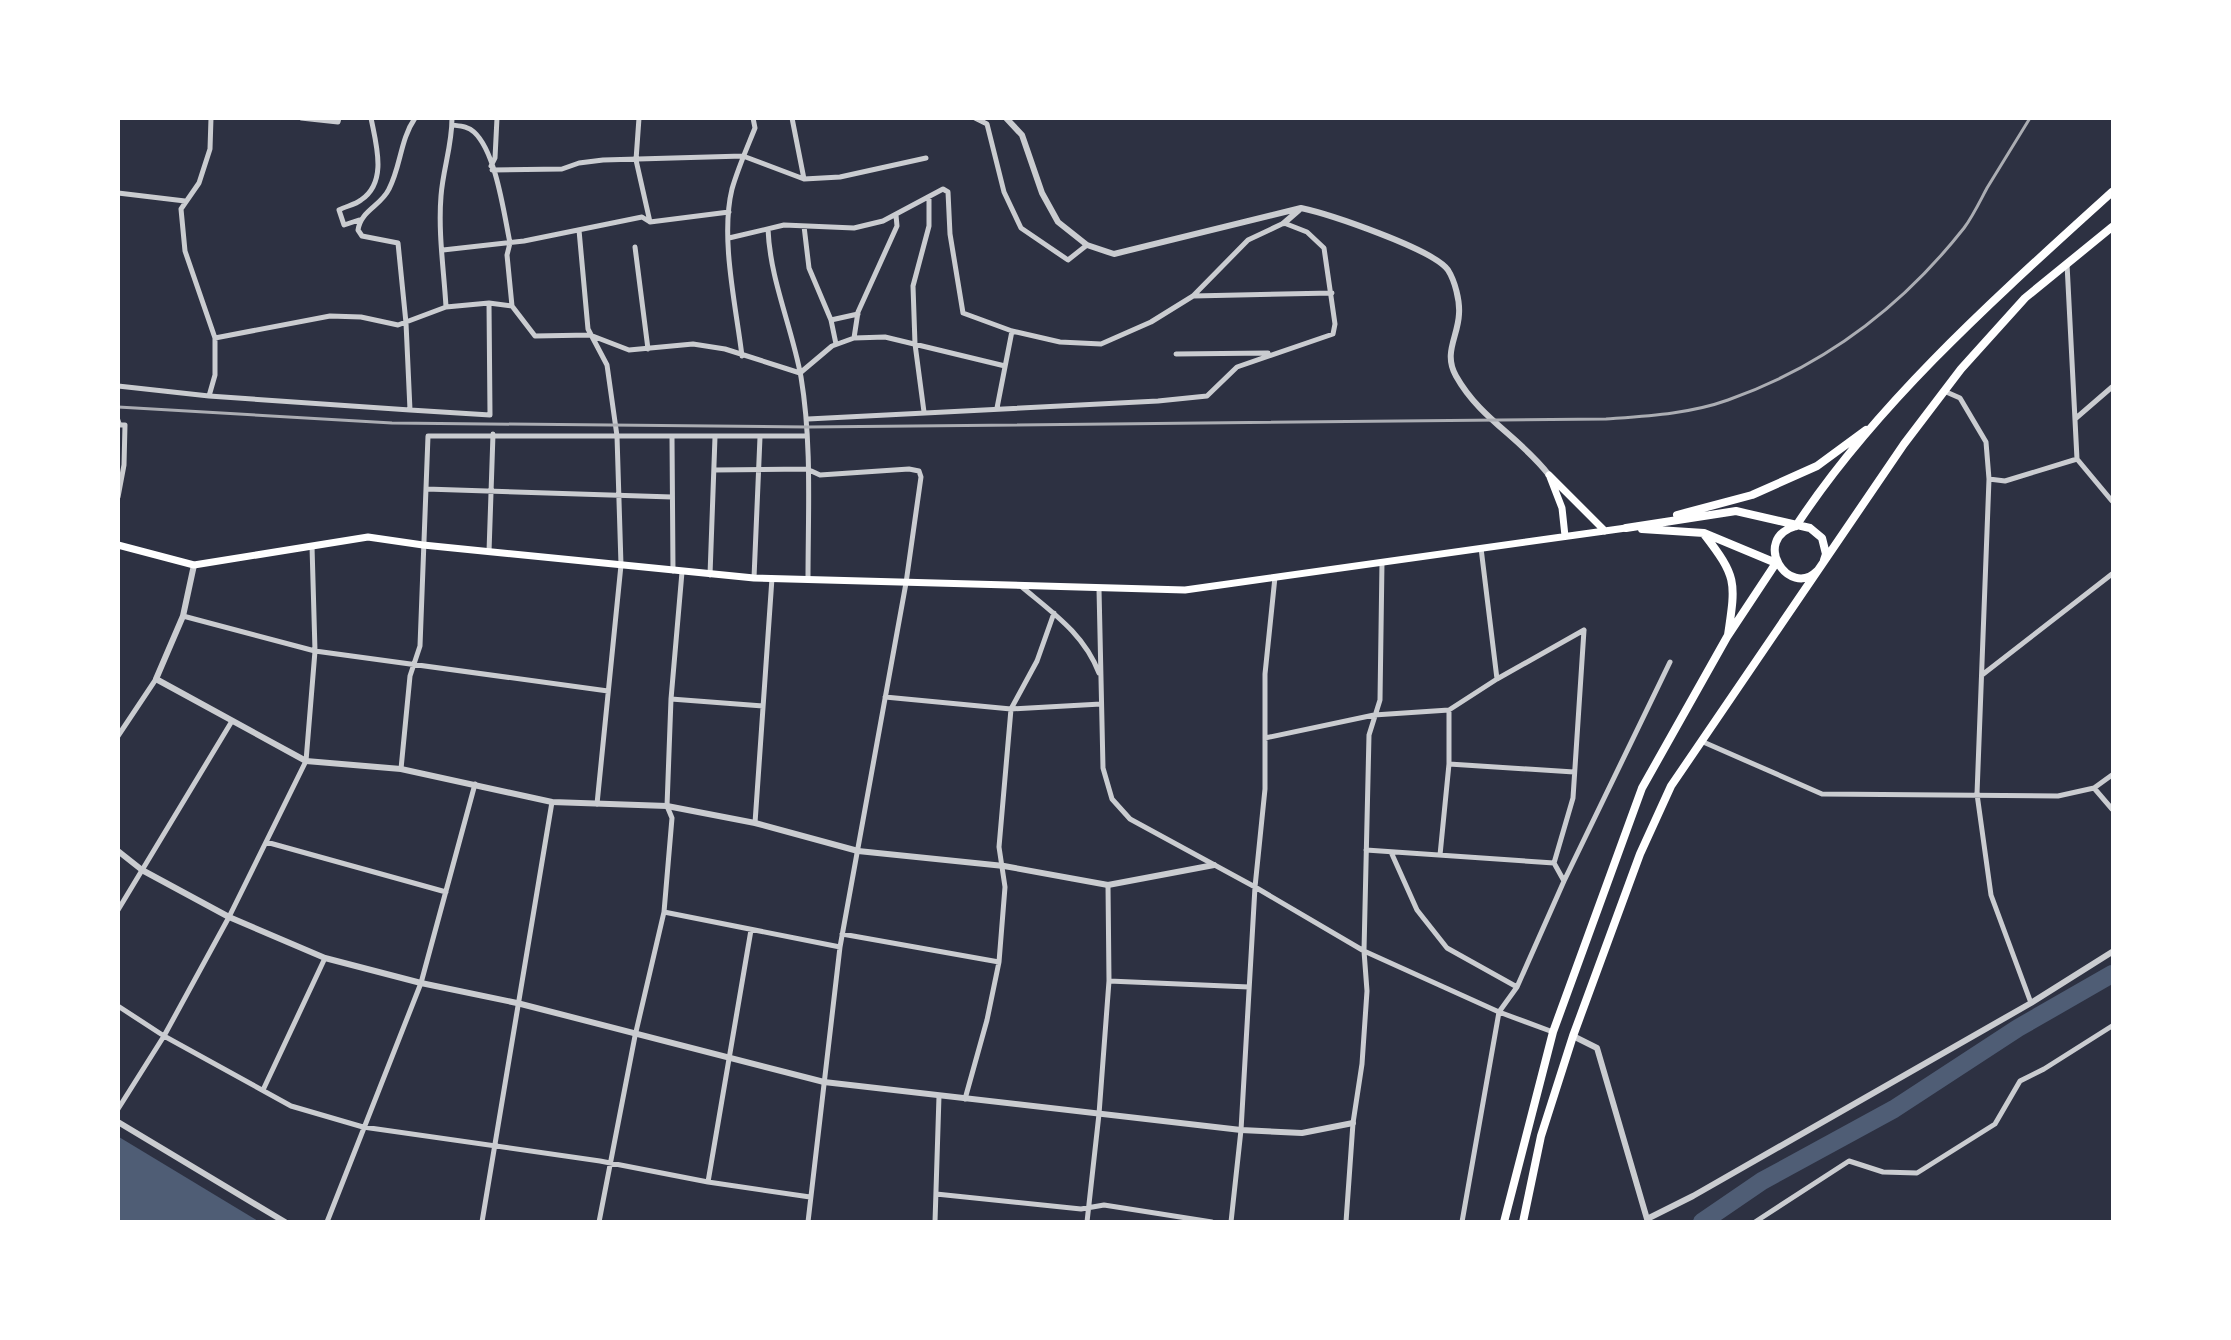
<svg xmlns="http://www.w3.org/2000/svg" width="2231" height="1340" font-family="Rubik,sans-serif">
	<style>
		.water { fill: #4f5d75 }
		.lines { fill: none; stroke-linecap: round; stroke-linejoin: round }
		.river { stroke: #4f5d75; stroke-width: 18 }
		.pedestrian { stroke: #caccd0; stroke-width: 4 }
		.minor { stroke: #caccd0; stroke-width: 5 }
		.tertiary { stroke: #caccd0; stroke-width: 6 }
		.secondary { stroke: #fff; stroke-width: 7 }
		.trunk { stroke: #fff; stroke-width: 8 }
		.rail { stroke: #abadb3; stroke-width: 3 }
	</style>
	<rect width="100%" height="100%" fill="#2d3142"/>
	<!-- water -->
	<path class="water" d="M119,1137L258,1221H119Z"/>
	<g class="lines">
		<!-- river -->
		<path class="river" d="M1702,1222L1762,1181L1894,1109L2018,1028L2112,974"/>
		<!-- pedestrian -->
		<path class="pedestrian" d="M118,419L120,425"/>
		<!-- minor -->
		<path class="minor" d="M301,118L338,122L339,118
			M415,118C400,140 401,166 389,189C381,206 361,210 358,230L362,236L398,243L406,323L410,410L490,415L489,303
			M639,118L636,160L650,222
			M792,118L804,179
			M975,118L987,124L1004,192L1021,228L1068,260L1087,245
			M452,125C460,126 468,126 474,132C496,152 504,214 510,243L507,255L512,306
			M491,166L495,158L497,118
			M492,170L562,169L579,163L603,160L743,156L804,179L840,177L926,158
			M118,193L185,201
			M359,220L344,225L339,210C346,206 355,205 361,200C388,182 376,144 371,118
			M804,226L809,268L831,320L836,344
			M768,229C770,280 792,327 801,377C812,443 808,512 808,579
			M579,230L588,329L607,365L617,436L621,565L597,804
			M729,238L784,225L854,228L883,221L943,189L948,192L950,234L963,313L1012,331L1060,342L1101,344L1151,322L1193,296L1332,293
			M635,247L648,349
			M443,250L524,241L642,217L650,222L729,212
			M2067,264L2077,459L2112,501
			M446,307C444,271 438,233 441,196C443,169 452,146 452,118
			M831,320L858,314
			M215,338L330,316L361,317L398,325L446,307L489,303L512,306L535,336L590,335L629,350L693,344L725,349L800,373
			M854,338L885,337L1005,366
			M1176,354L1268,353
			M742,356C736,306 720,238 732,189C738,168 747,148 755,128L753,118
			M800,373L832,346L854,338L858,312L897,226L896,215
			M118,386L209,396L410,410
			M1944,391L1960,398L1986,442L1989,479L1977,794L1991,895L2031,1003
			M209,396L215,375V338L185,251L181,209L199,183L210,149L211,118
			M997,408L1012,331
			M924,412L915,344L913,286L929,226V197
			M808,419L1158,401L1207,396L1237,367L1333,334L1335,324L1324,248L1307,232L1284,223L1248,240L1193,296
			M2075,419L2112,387
			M118,425H125L124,465L118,497
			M672,437L673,571
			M714,470L807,469L820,475L909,469L919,471L921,477L906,583L840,947L808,1222
			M1989,479L2005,481L2077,459
			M426,489L672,497
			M1481,548L1497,679
			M489,552L493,434
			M710,575L715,437
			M754,578L760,437
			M1022,587C1053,613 1084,634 1099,673
			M1099,589L1103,768L1112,799L1130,819L1255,887L1364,951L1499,1012L1553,1032
			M183,616L315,651L608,691
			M1982,675L2112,574
			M885,697L1011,709L1101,704
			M671,699L763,706
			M118,736L156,679
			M1265,738L1374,715L1449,710L1497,679L1584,630
			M1701,741L1822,794L2058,796L2094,788L2112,775
			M1449,764L1574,772
			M401,769L410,676L420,646L428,436H807
			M2094,788L2112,809
			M755,823L772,578
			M266,842L446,892
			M1366,850L1554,863
			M1391,852L1417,910L1447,948L1517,987
			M1440,855L1449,764V710
			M1564,881L1670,662
			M118,910L232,721
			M664,912L840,947
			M842,934L999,962
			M1109,981L1249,987
			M118,1006L164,1036L291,1106L363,1127L600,1161L708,1182L810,1197
			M263,1090L325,958
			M965,1099L987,1020L999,962L1005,887L999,847L1011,709L1037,661L1054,613
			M118,1109L164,1036L229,917L306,761L315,651L312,546
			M708,1182L751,930
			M936,1194L1081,1209L1104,1205L1212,1222
			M327,1222L421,983L475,784
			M482,1222L552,802
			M599,1222L635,1036L664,912L672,818L667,806L671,699L682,572
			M935,1222L939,1096
			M1087,1222L1099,1114L1109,981L1108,885
			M1231,1222L1241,1130L1255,887L1265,789V674L1275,577
			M1346,1222L1353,1123L1362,1064L1367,991L1364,951L1369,735L1380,700L1382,562
			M1462,1222L1499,1012L1517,987L1564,881L1554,863L1573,798L1584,630
			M1755,1222L1849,1161L1883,1172L1917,1173L1995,1124L2020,1081L2044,1069L2112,1026"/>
		<!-- tertiary -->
		<path class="tertiary" d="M1006,118L1022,135L1042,193L1058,222L1087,245L1114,254L1301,208C1329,214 1433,249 1448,270C1455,281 1460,301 1459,314C1458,337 1443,353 1456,376C1480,419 1520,437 1549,475
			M1284,223L1299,210
			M194,565L183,616L156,679L306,761L401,769L552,802L667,806L755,823L858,851L1004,866L1108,885L1214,865
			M118,851L142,870L229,917L325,958L421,983L517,1003L824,1082L1241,1130L1302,1133L1353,1123
			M1573,1036L1597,1048L1647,1219L1693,1196L2031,1003L2112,952
			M118,1122L285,1222"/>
		<!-- secondary -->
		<path class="secondary" d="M1549,475L1605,531
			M1550,477L1562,508L1565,536
			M118,545L194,565L368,537L423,545L754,578L1185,590L1626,528"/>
		<!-- trunk -->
		<path class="trunk" d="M1677,515L1752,495L1817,466L1866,430
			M1796,526C1878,401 2002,292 2112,192
			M1796,526C1750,539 1789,599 1817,571
			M1626,528L1736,511L1810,528L1822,538L1826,554L1824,560
			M1642,529L1704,533L1776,563
			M1704,534C1737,577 1736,581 1728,635
			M1504,1222L1553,1032L1642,788L1727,637L1776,563
			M1523,1222L1541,1136L1573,1036L1640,854L1671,786L1904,444L1961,369L2025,298L2112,227"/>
		<!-- rail -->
		<path class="rail" d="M118,407L392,423L808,427L1606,419C1647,416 1689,414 1728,400C1824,366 1901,308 1964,228C1973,216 1980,201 1987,188C2001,165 2015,142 2030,118"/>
	</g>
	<!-- border -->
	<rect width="2231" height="1340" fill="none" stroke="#ffffff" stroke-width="240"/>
</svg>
